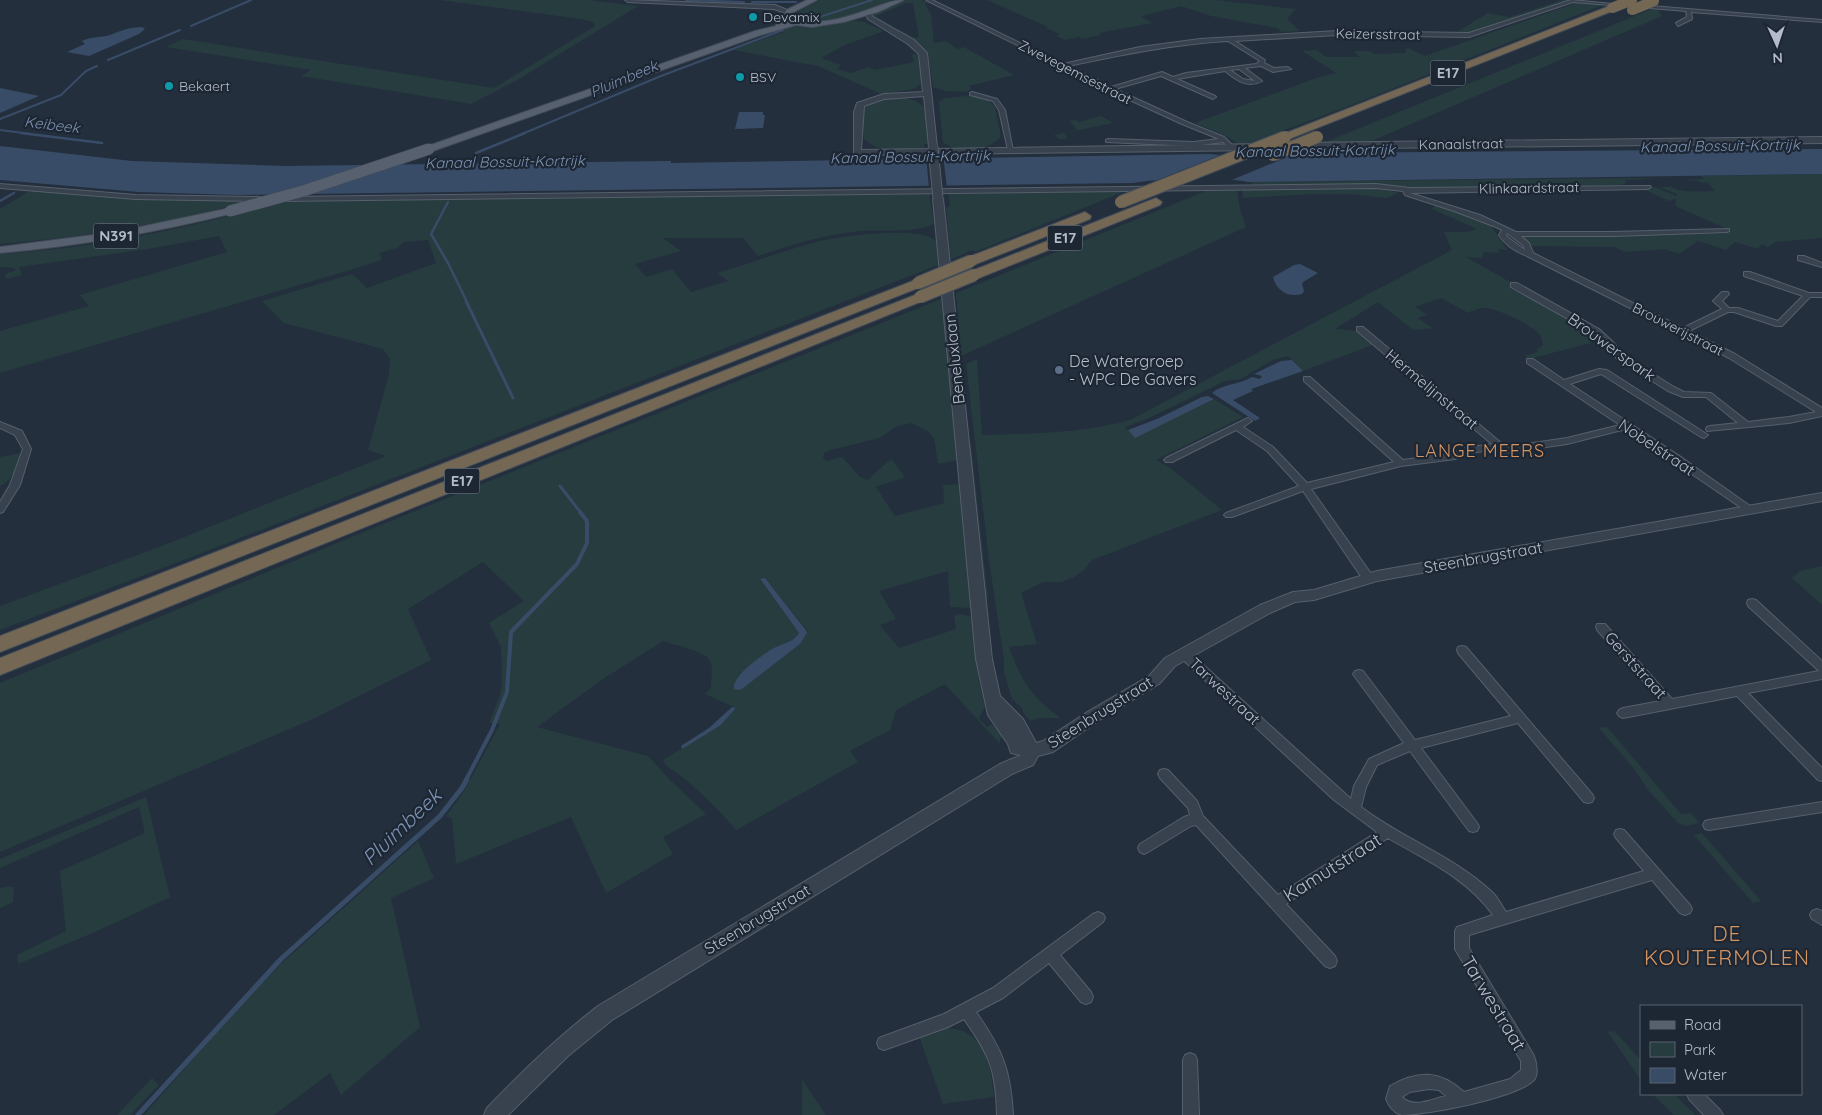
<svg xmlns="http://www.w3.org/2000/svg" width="1822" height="1115" font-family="Quicksand,sans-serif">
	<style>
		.green { fill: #263c3f; fill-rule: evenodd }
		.water { fill: #394c67 }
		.pier { fill: #242f3e }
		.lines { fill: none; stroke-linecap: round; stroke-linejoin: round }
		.stream-far4 { stroke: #394c67; stroke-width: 2 }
		.stream-far3 { stroke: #394c67; stroke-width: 2.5 }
		.stream-far2 { stroke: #394c67; stroke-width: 3 }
		.stream-far1 { stroke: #394c67; stroke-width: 4 }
		.stream { stroke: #394c67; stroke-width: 5 }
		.minor-casing { stroke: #565f6c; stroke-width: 2 }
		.tertiary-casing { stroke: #565f6c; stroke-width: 2 }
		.primary-casing { stroke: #414a57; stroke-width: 2 }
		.motorway-casing { stroke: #434c59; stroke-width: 2 }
		.minor { fill: #38414e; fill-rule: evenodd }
		.tertiary { fill: #38414e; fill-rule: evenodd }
		.primary { fill: #56606e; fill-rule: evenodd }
		.motorway { fill: #746855; fill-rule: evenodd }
		.tertiary-bridge-casing { stroke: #565f6c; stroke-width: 11; stroke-linecap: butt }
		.primary-bridge-casing { stroke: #414a57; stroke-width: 12; stroke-linecap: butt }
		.motorway-bridge-far1-casing { stroke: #434c59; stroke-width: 11; stroke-linecap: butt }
		.motorway-bridge-casing { stroke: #434c59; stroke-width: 14; stroke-linecap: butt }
		.tertiary-bridge { stroke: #38414e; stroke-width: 9 }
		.primary-bridge { stroke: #56606e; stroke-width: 11 }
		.motorway-bridge-far1 { stroke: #746855; stroke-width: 10 }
		.motorway-bridge { stroke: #746855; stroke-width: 12 }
		.culture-dot { fill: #0f9aa8; stroke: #1d2633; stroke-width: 2 }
		.service-dot { fill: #5c6f8a; stroke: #1d2633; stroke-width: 2 }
		.labels { text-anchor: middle; stroke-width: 4.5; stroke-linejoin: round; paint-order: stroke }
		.far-poi-label { font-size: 14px; fill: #b4bcc9; stroke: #1d2633; text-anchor: start }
		.far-street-label { font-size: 14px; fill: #b4bcc9; stroke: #1d2633 }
		.shield { fill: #1d2633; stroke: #878f9c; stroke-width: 1 }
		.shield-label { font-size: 15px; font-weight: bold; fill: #b4bcc9 }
		.far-water-label { font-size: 15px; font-style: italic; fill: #7c92b1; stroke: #1d2633 }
		.street-label { font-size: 16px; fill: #b4bcc9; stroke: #1d2633 }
		.poi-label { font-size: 16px; fill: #b4bcc9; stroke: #1d2633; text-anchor: start }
		.neighbourhood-label { font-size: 18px; letter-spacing: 1px; fill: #d59563; stroke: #1d2633 }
		.near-street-label { font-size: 19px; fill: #b4bcc9; stroke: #1d2633 }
		.near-water-label { font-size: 21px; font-style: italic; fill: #7c92b1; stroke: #1d2633 }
		.near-neighbourhood-label { font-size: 21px; letter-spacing: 1px; fill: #d59563; stroke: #1d2633 }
	</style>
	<rect width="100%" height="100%" fill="#242f3e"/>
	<!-- green -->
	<path class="green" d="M440,0H590L638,6L519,79L471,104L301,76L311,70L166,47L183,39L494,88L595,26L593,22L581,19Z
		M820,0H893C863,13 824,28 792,19L794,14Z
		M907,0H921L928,3L925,4L931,15L934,43L945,41L958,49L964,47L1014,75L969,86L971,88L968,92L946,91L933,87L928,54L917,42L894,30L898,29L915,38L919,37L913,3H906L876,16L894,27L890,28L871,17L873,14Z
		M987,0H1214L1296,9L1287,19L1300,31L1281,32L1277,28L1211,16L1181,6L1141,16L1152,23L1099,33L1101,35L1082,39L1079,37L1065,40L1056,36L1060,34L1046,28L1048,27Z
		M1562,0H1568L1477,31L1459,34L1457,32L1488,13L1509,17Z
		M1579,2L1605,4L1349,106L1250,143H1237L1226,136L1195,123L1319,77L1336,73L1302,51L1317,50L1326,57H1359L1354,51H1371L1373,54L1406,53L1405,49L1408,48L1425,56Z
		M1652,9L1658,10L1662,16L1367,143H1323Z
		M852,20L864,22L884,31L845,45L821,58L841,65L837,69L851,73L869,67L875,70L914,62L912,54H919L922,83L914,89L881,94L818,66L733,50L784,32L777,30L791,26L814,27Z
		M967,96C977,97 989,98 995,107L1001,136C990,152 957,154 943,142L939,102L945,98Z
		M896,97C906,98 917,99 924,107L929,144H924L925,150C904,150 880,154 864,139L862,116L864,107L874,100Z
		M1101,116L1113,123L1065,133L1067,139H1059L1054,135L1077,130L1070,121L1075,119L1079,122Z
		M1822,174V238L1776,242L1768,247L1762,244L1758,249L1735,242L1726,250L1698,241L1679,254L1664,249L1625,252L1614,247L1532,246L1520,233L1725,228L1675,206L1676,199L1669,201L1643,189L1655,187L1676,196L1677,194L1659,187H1672C1679,193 1704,191 1715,191L1707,182L1702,183L1699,181L1683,180L1704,179L1701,176Z
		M1641,178L1657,179L1625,180L1626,183L1621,185L1413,188L1375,185H1249H1253L1252,182Z
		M1380,187L1399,193L1386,198L1351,194H1316L1243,198L1242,189Z
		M1213,188L1237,189L1240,210L1246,227L961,356L956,293Z
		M31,190L250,201C168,223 85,237 0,244V209Z
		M1128,190L975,252L973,250L951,259L946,208L950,205L948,192Z
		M929,192L934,224C911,234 885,229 860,231C822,235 795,244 758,256L743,238H663L681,251L635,264L646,277L672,269L691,292L728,281L717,273C751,263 785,250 820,241C841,236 921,225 936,241L938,265L202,553L0,630V606L162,546L386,456L368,450L389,374L390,359L383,349L284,323L262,301L352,274L367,288L436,263L428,240L404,242L397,248L379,253L382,260L347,271L0,373V331L89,306L80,295L227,252L219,236L148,249L19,267L22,275L6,279L5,274L16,270L14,268L0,267V254C97,248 192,227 285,201Z
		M1436,205L1490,224L1507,250L1498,249L1500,253L1484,252L1482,258L1466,257L1577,320L1603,340L1529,359L1525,356L1538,352L1536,350L1543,345C1542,339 1541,335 1536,331C1527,323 1495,307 1484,308C1479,308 1473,311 1468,313L1441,298L1415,307L1427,315L1417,318L1433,328L1413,330L1378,302L1335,329L1356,331L1373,345L1303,371L1288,356L1273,360L1241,379L1225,381L1149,418L1125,427L1135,437L1214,399L1243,417L1156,460L1169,467L1222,510L1092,560L1083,571L1074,577L1061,582H1043L1021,593L1037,644L1009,647C1022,681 1031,697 1061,718H1038L1030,721L1023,712L1022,708L1012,699L1004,672V660L989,560L966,364L977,359L982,435C1032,434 1082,433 1130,420L1452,250L1444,232H1466L1477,229L1432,209Z
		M941,299L958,460L938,464L934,438L928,431L911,423L898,426L879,438L831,450L824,453L823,458L826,461L842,457L860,477L868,480L887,462L892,460L905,477L876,487L895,516L944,503L943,485L959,484L971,608L950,607L948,571L879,591L896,619L880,625L899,648L956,629L954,616L958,614L970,616L972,620L979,681L985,707L979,718L987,727L997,722L1003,735L1000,739V744L945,684L896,710L890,730L850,751L858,762L736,830C720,811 700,791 680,775C673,770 666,768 663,760L721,725L736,708L705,694L711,688C711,681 714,665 709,659C703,651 674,645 663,641L603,679L537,727L648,756L669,779L706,814L663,837L673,854L606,893L571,817L456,864L452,819L446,816L463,793L500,724L489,723L500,695L502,683L501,647L489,623L524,601L483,562L408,609L431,660L313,719L0,852V683L383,524ZM765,578L805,628L807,633L800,644L742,689C745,681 747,669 753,663C763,653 795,641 799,633L760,580Z
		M967,445H971L988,599L983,598Z
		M21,453C17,466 14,480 0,486V457Z
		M1822,566V605L1792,578L1800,571Z
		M1607,727L1681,814L1691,813L1699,823L1687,826L1678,823L1648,790L1635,770L1599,728Z
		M146,797L170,897L95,932L18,964L17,955L66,931L60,871L145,833L139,807L0,868V859Z
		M1702,833L1761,901L1753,903L1694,835Z
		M418,841L434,878L391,898L420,1027L341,1095L330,1073L274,1115H144L235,1011L281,964Z
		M3,887H14L13,902L0,908V889Z
		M944,1028C984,1027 991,1065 994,1097L943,1104L919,1036Z
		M1607,1031L1615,1032L1641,1060V1080Z
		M152,1078L159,1085L130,1115H117Z
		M802,1079L826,1115H802Z
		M1652,1094H1674L1695,1115H1674Z"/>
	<!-- water -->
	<path class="water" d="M142,27L145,29L139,34L89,56L67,52L85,44L82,41C92,36 100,38 110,35C121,31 129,27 142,27Z
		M0,88L39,96L0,113Z
		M739,112H763V115H765L763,128L735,129Z
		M0,146L132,161L287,166L671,161V163L1210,154C1242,158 1279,160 1310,153L1822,149V174L1248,182C1217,176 1164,178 1133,183L237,195L139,192L0,180Z
		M1300,264L1318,273L1303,282L1302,284L1304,291L1302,294C1289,298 1276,291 1273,277L1294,265Z
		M1292,360L1303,371L1251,389L1253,391L1233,400L1260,418L1255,421L1212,393C1224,383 1239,385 1252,377L1260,379L1262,376L1254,374L1281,361Z
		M1208,396L1214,399L1135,438L1128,430L1157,419L1202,397Z
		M765,578L805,629L807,633L800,644L742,689L737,690L734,689C732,676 761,656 772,649C781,644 794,642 799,633L760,579Z
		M732,707L736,708L721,725L682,749L681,746L709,728Z"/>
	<!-- pier -->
	<path class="pier" d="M1225,153H1297L1227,182L1147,184Z
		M943,155L947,188H929L926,156Z"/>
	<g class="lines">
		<!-- stream-far4 -->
		<path class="stream-far4" d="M686,0L744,2
			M752,2H796
			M807,21L872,0
			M191,26L251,0
			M108,60L180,30
			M0,119L61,95L86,71L97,66
			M0,130L31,134
			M522,134L661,76L783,30"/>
		<!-- stream-far3 -->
		<path class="stream-far3" d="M21,133L102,143
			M476,153L525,133
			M0,201L14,193
			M448,202L431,234L448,263L467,302"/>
		<!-- stream-far2 -->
		<path class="stream-far2" d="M466,301L513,398
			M560,486L581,513"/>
		<!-- stream-far1 -->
		<path class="stream-far1" d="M466,780L492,730L507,692L511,632L577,564L587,543V521L580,512"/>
		<!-- stream -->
		<path class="stream" d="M138,1115L281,959L440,816L462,788L467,779"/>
		<defs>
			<path id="minor" d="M926,0H932L1063,64L1140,47L1200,39L1337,31L1469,33L1571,0L1624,5L1622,6L1573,2L1469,37L1337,35L1235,41L1265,60L1264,63L1274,68L1288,67L1291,69L1273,72L1261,66L1245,68L1262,81C1248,89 1236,80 1225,71L1177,79L1215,96L1216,97L1213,99L1161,76L1115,89L1187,122L1224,137L1234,147L1231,149L1223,142L1194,146L1106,142V140L1108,139L1194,142L1219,139L1182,124L1108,90ZM1228,41L1260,61L1256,64L1186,73L1173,77L1162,72L1111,87L1068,66C1121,55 1174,44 1228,41ZM1239,69L1255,81L1243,79L1230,70Z
				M1639,5L1822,20V22L1691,12L1692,19L1678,26L1676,23L1687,17L1686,11L1637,7Z
				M972,92L997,99L1005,110L1013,151L1008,150L999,110L993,101L970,95V93Z
				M0,184L136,195L263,197L266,199L263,201L136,199L0,188Z
				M1376,184L1410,188L1650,186L1651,187L1648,189L1410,193L1480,215L1516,232H1614L1729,229V231L1727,232L1614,236H1521L1529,243L1533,253L1683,328L1722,309L1713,301L1722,292H1728L1729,294L1722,301L1729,308H1738L1778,321L1803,296L1744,276V272H1750L1809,293H1822V297H1810L1782,326H1776L1734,312H1728L1689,331L1735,354L1822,408V416L1789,423L1707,431L1706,429L1707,427L1710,426L1738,423L1706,397H1683L1668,391L1617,359L1608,347L1593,333L1511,287V283H1517L1599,329L1614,343L1623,355L1674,387L1684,392L1711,393L1748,422L1789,417L1816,412L1729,358L1527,256C1517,252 1505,245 1499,235L1502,230L1496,227L1454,211L1405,195L1403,191L1376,188L283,201L280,199L283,197ZM1507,233L1523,245L1525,250L1506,236Z
				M1798,256H1804L1822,263V267L1798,260Z
				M1357,327H1363L1506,447L1567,438L1620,425L1527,363V359H1533L1564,380L1599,369L1607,370L1708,435L1704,438L1701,437L1601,374L1570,384L1678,455L1757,511L1755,513H1749L1626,429L1567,444L1504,453L1492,450L1468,453L1455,459L1401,466L1311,489L1372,575L1373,578L1372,581H1364L1303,491L1232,517H1226L1224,515L1226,513L1299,486L1267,451L1236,430L1172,462H1166L1164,460L1166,458L1248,418L1252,421L1243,427L1273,447L1307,483L1394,462L1304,381V377H1310L1403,460L1453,453L1466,448L1492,444L1357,331Z
				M0,422L22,431L31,449L20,485L3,512L0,513V502L10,485L23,449L15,435L0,428Z
				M1752,599L1756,600L1822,661V679L1748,693L1822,768V781L1818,780L1737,696L1623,718L1619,716L1617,713L1619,710L1623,708L1661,701L1597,630L1596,627L1597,624H1605L1672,699L1819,671L1748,606L1747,603L1748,600Z
				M1462,646L1466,647L1592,794L1594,798L1592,802L1588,803L1584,802L1518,723L1421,748L1477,823L1479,827L1477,831L1473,832L1469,831L1410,751L1377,765L1366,787L1361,807C1403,839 1454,856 1493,893C1498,898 1502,906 1506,912L1644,871L1616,838L1614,834L1616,830L1620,829L1624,830L1690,905L1692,909L1690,913L1685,915L1680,913L1652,880L1469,935V948L1533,1054C1536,1060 1539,1074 1534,1080C1517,1098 1426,1115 1402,1115C1394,1113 1389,1106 1386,1099L1390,1086C1418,1070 1440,1070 1464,1092L1510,1079L1521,1070V1061L1455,949V931L1457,927L1493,915C1468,879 1426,860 1388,838L1286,904L1335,956L1337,961L1335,966L1330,968L1325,966L1196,825L1191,826L1148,852L1144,854L1140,852L1138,848L1140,844L1184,817L1190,815L1188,808L1160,778L1158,774L1160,770L1164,769L1168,770L1197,801L1203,816L1278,895L1377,832L1334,800L1180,657L1179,654L1180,651H1188L1351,799L1354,786L1369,759L1404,743L1355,677L1353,674L1355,671L1359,670L1363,671L1415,740L1511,716L1458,653L1457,650L1458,647ZM1429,1089L1439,1090L1446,1096C1432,1099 1413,1109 1402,1097L1410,1092Z
				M1822,802V812L1709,830L1705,829L1703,825L1705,821L1709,820Z
				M1817,909L1822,911V925L1812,919L1810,915L1812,911Z
				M1098,912L1103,914L1105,918L1103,922L1060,955L1091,992L1093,997L1091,1002L1086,1004L1081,1002L1049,963L1003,998L976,1012C1002,1049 1011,1070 1013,1115H997C996,1070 990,1056 964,1019L948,1027L884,1050L879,1048L877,1043L879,1038L944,1014L993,988L1093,914Z
				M1190,1053L1195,1055L1197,1060L1199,1115H1183V1060L1185,1055Z
				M1687,1094H1704L1720,1110L1723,1115H1704L1689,1099Z"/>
			<path id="tertiary" d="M625,0L775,5L792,12L789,14L774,9L628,2Z
				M865,12H869L873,17L914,40L927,53L937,147L934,149L1261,144L1265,147L1261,150L854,155V112L857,103L884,94L923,92L919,54L908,44L868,19ZM924,96L929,147L932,149L861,150L864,106L884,99Z
				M1822,137V143L1293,149L1289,146L1293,143Z
				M938,196L943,199L992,659L1000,696L1023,719L1036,743L1043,741L1089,711L1149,676L1165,658L1260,605L1293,592L1314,590L1377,571L1822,493V501L1377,581L1314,600L1295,602L1270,613L1175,666L1159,684L1101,719L1053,752L1038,756L1033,765L1012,774L612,1020L568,1056L508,1115H484L487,1108C522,1071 558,1037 598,1006L1000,764L1021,755L1011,753L1008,744L988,715L976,659L933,199Z"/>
			<path id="primary" d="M807,0H817L792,13L790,18C817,27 845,18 870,9C882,5 891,0 904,0L878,12L844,22L812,27L796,25L761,35L433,151L429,152L424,149L425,147L755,31L776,26V23L782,21L786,10Z
				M230,208L234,209L235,211L234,213C157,232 79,246 0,253V247L116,232Z"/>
			<path id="motorway" d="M1612,5L1617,8L1615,10L1289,139L1285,140L1279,137L1281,135Z
				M1156,198L1162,202L1160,205L979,278L974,279L967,275L969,272Z
				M1085,212L1091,216L1090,219L976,264L971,265L964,261L966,258Z
				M918,279L925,283L923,286L0,652V636Z
				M920,293L925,294L927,297L925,300L0,675V658Z"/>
		</defs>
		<!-- minor casing -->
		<use href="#minor" class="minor-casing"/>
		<!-- tertiary casing -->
		<use href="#tertiary" class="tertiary-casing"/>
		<!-- primary casing -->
		<use href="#primary" class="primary-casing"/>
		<!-- motorway casing -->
		<use href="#motorway" class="motorway-casing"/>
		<!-- minor -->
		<use href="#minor" class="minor"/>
		<!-- tertiary -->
		<use href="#tertiary" class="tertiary"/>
		<!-- primary -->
		<use href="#primary" class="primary"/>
		<!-- motorway -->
		<use href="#motorway" class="motorway"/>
		<defs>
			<path id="tertiary-bridge" d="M933,147L938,199"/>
			<path id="primary-bridge" d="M230,211L303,191L429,149"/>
			<path id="motorway-bridge-far1" d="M1612,8L1632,0
				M1632,10L1654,1"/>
			<path id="motorway-bridge" d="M1273,155L1317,137
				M1121,202L1285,137
				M918,283L971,261
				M920,297L974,275"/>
		</defs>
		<!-- tertiary-bridge casing -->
		<use href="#tertiary-bridge" class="tertiary-bridge-casing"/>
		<!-- primary-bridge casing -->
		<use href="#primary-bridge" class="primary-bridge-casing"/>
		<!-- motorway-bridge-far1 casing -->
		<use href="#motorway-bridge-far1" class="motorway-bridge-far1-casing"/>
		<!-- motorway-bridge casing -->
		<use href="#motorway-bridge" class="motorway-bridge-casing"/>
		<!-- tertiary-bridge -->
		<use href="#tertiary-bridge" class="tertiary-bridge"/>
		<!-- primary-bridge -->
		<use href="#primary-bridge" class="primary-bridge"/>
		<!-- motorway-bridge-far1 -->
		<use href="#motorway-bridge-far1" class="motorway-bridge-far1"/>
		<!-- motorway-bridge -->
		<use href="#motorway-bridge" class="motorway-bridge"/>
	</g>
	<!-- markers -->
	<g class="culture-dot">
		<circle cx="753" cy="17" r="5"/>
		<circle cx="740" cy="77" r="5"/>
		<circle cx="169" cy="86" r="5"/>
	</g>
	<circle class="service-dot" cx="1059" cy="370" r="5"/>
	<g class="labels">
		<!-- far-poi labels -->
		<g class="far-poi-label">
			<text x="763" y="22">Devamix</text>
			<text x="750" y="82">BSV</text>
			<text x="179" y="91">Bekaert</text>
		</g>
		<!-- far-street labels -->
		<g class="far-street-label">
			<text transform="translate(1378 34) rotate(1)" y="5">Keizersstraat</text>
			<text transform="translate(1075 72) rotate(27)" y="5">Zwevegemsestraat</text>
			<text transform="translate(1461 144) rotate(-1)" y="5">Kanaalstraat</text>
			<text transform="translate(1529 188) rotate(-1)" y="5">Klinkaardstraat</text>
			<text transform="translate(1678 329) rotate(27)" y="5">Brouwerijstraat</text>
		</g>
		<!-- shield labels -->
		<g class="shield">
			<rect x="1430.5" y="60.5" width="35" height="25" rx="4"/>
			<rect x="93.5" y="223.5" width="45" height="25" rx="4"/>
			<rect x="1047.5" y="225.5" width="35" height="25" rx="4"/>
			<rect x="444.5" y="468.5" width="35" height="25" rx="4"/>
		</g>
		<g class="shield-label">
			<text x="1448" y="78">E17</text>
			<text x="116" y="241">N391</text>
			<text x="1065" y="243">E17</text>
			<text x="462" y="486">E17</text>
		</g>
		<!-- far-water labels -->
		<g class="far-water-label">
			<text transform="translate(624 79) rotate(-23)" y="5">Pluimbeek</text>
			<text transform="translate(52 125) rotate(7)" y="5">Keibeek</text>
			<text transform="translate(1720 146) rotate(-1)" y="5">Kanaal Bossuit-Kortrijk</text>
			<text transform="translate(1315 151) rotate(-1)" y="5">Kanaal Bossuit-Kortrijk</text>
			<text transform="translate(910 157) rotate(-1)" y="5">Kanaal Bossuit-Kortrijk</text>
			<text transform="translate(505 162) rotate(-1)" y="5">Kanaal Bossuit-Kortrijk</text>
		</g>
		<!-- street labels -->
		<g class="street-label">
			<text transform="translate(1612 347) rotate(36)" y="6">Brouwerspark</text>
			<text transform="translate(954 359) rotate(-96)" y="6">Beneluxlaan</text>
			<text transform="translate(1432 389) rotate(40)" y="6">Hermelijnstraat</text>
			<text transform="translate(1657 447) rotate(34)" y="6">Nobelstraat</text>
			<text transform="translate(1483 557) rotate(-10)" y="6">Steenbrugstraat</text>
			<text transform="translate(1636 665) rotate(48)" y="6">Gerststraat</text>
			<text transform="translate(1225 691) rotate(43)" y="6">Tarwestraat</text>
			<text transform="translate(1100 712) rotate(-32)" y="6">Steenbrugstraat</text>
			<text transform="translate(757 919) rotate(-31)" y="6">Steenbrugstraat</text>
		</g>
		<!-- poi labels -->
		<g class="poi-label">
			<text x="1069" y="367">De Watergroep<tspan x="1069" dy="18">- WPC De Gavers</tspan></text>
		</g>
		<!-- neighbourhood labels -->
		<g class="neighbourhood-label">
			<text x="1480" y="457">LANGE MEERS</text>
		</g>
		<!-- near-street labels -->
		<g class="near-street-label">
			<text transform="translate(1332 867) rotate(-32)" y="7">Kamutstraat</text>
			<text transform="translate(1494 1003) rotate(59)" y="7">Tarwestraat</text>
		</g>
		<!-- near-water labels -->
		<g class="near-water-label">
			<text transform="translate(402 827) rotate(-44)" y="7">Pluimbeek</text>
		</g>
		<!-- near-neighbourhood labels -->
		<g class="near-neighbourhood-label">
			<text x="1727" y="941">DE<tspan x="1727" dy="24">KOUTERMOLEN</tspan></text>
		</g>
	</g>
	<!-- legend -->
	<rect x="1640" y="1005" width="162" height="90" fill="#1d2633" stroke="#59626f"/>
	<rect x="1650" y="1021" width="25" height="8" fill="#56606e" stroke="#59626f"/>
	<text x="1684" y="1030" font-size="15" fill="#b4bcc9">Road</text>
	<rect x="1650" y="1042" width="25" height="15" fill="#263c3f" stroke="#59626f"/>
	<text x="1684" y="1055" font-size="15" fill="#b4bcc9">Park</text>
	<rect x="1650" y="1068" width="25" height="15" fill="#394c67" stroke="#59626f"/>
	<text x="1684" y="1080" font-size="15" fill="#b4bcc9">Water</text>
	<!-- north arrow -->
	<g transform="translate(1777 45) rotate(177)" stroke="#1d2633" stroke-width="4" paint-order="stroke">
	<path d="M0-4L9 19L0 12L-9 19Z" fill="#b4bcc9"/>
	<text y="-8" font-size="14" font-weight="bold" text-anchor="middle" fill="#b4bcc9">N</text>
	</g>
</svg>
